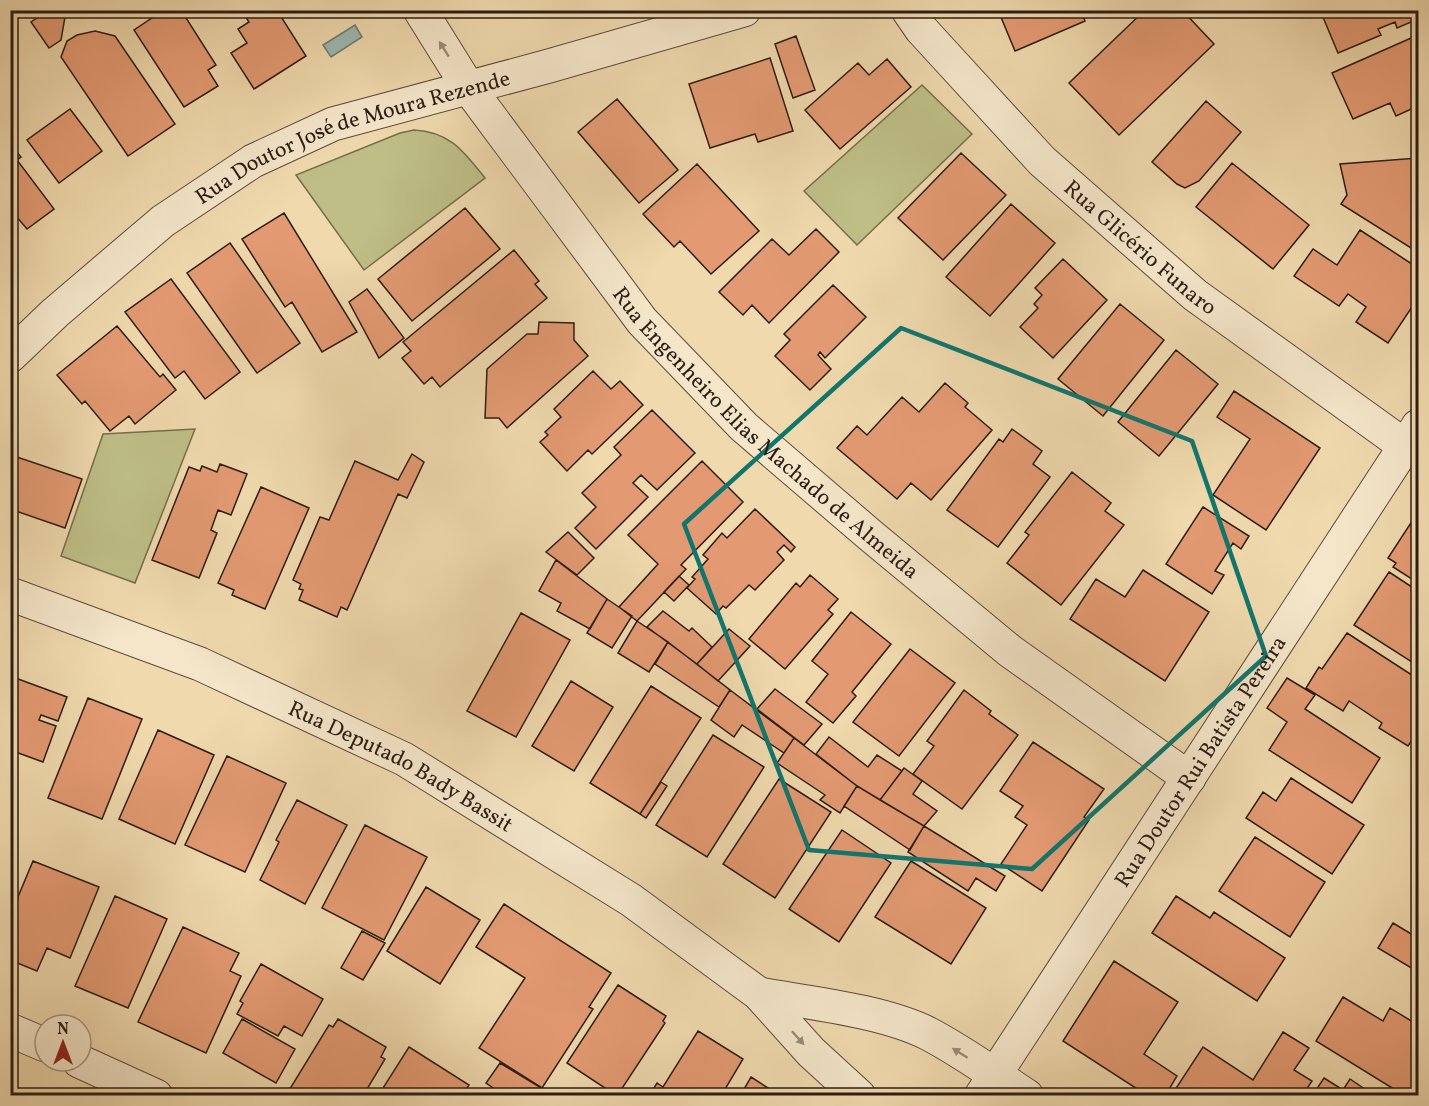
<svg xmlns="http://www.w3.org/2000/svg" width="1429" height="1106" font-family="Vollkorn,serif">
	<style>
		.green { fill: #bebe86; stroke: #756e4e; stroke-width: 1.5 }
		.water { fill: #9cb9b2; stroke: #6f7b74; stroke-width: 1.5 }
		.building { fill: #e39a72; stroke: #2c1d16; stroke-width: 1.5 }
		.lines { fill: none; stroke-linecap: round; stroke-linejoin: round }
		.minor-casing { stroke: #5d4c3c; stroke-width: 35 }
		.minor { stroke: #f5e6ca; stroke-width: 33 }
		.oneway { fill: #9b8c79 }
		.marked { fill: none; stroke: #0f766e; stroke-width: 4.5; stroke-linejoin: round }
		.labels { text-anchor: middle; stroke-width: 5; stroke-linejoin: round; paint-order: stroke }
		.street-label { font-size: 22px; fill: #2c1d16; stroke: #f5e6ca }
	</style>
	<rect width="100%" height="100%" fill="#efd9ad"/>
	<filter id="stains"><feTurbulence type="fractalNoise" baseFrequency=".00333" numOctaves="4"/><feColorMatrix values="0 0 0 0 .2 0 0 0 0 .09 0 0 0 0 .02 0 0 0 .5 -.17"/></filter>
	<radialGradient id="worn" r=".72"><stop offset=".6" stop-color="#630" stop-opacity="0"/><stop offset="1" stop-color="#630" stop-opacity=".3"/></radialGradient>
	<!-- green -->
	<path class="green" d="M922,85L972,134L857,245L804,191Z
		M414,130C451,132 464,152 485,178L364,270L296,175L400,133Z
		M195,429L135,583L61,556L103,434Z"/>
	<!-- water -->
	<path class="water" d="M355,25L362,37L331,57L323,45Z"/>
	<!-- building -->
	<path class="building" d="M49,10H61L65,17L61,40L49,48L31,22Z
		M164,10H181L216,65L208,70L218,86L184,107L134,30Z
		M241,10H281L278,12L306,56L254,89L231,53L247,43L238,29L249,22Z
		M998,10H1081L1085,21L1015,51Z
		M1145,10H1182L1214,44L1119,135L1069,83Z
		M1320,10H1418V19L1397,28L1395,22L1378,29L1381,35L1338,53Z
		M95,31L115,36L175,124L128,156L61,57L67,41L77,35Z
		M1418,35V106L1396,116L1390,103L1353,119L1332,73Z
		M796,36L815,90L793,98L775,44Z
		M770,58L793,131L758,142L755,134L710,148L689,84Z
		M887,59L911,87L840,149L805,110L858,63L869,75Z
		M617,99L678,170L639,203L578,132Z
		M1206,101L1241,132L1199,181L1185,188L1177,184L1152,162Z
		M70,109L102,151L59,183L27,140Z
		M10,144L21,157L10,165Z
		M961,153L1006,195L943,260L898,218Z
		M1418,158V236L1411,248L1341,204L1347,195L1340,164Z
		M17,160L54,209L27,229L10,209V165Z
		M1232,163L1309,225L1273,269L1196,207Z
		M697,164L759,231L711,274L680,241L674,247L643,214Z
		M1011,204L1055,243L990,316L946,277Z
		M465,208L500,249L412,321L378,279Z
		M284,213L357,332L322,352L292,302L285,307L242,239Z
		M816,229L839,252L769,323L752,305L743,315L719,292L772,239L789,255Z
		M1360,230L1418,268V298L1388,343L1356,322L1366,307L1348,294L1339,306L1294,276L1313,249L1337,265Z
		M230,243L300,343L257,373L187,273Z
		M514,250L539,281L535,284L547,298L440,387L432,377L424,384L402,358L411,351L403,342Z
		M1063,259L1107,300L1053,358L1020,327L1038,308L1034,304L1042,295L1035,288Z
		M171,279L240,372L205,399L184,371L175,378L125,312Z
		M833,285L866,317L825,358L820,352L818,355L831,369L810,390L775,356L790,340L784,334Z
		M367,289L404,338L379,358L349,302Z
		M1120,304L1164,340L1103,416L1058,379Z
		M539,322L574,323V340L588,356L507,428L499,418H485L487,369L527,334H538Z
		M117,326L160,377L163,374L176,390L135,424L129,416L110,431L85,401L82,404L57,375Z
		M1176,350L1218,384L1159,456L1118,422Z
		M593,371L611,389L620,381L643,405L592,454L588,450L567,471L540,442L548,435L545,432L561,417L554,409Z
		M945,383L968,403L965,407L992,430L931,500L911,483L897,499L837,448L857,426L867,435L902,397L919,412Z
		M1234,391L1320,448L1266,530L1213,495L1250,439L1217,417Z
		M652,410L695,453L657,490L641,475L633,483L648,497L596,549L575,528L596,507L582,493L621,455L614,447Z
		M1012,429L1042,451L1033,464L1050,477L998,547L947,510L999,439L1003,442Z
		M412,454L424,462L407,498L398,494L347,610L341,607L337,617L299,600L303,590L299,589L301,584L293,580L320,517L329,520L355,461L398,480Z
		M11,455L82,479L65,528L10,509Z
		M702,461L743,502L681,565L686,569L637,621L619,607L658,564L628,535Z
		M220,464L247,474L231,515L218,510L211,530L217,533L199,578L152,560L189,467L200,471L202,466L217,472Z
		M1072,472L1111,503L1105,511L1124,525L1061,605L1007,563L1029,535L1025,532Z
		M261,487L309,508L265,609L232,595L234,590L218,583Z
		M1203,507L1249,536L1241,549L1233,543L1215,571L1224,575L1212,594L1166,564Z
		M755,509L795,547L791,552L784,545L777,552L784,560L755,590L749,585L726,608L723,606L716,614L687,588L695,579L692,577L708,559L703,555L722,533L727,538Z
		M1418,512V583L1393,567L1396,563L1388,558Z
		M568,532L594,558L577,575L546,552Z
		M556,560L607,599L590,629L557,611L561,603L539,591Z
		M1143,570L1209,612L1165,681L1070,619L1096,579L1125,597Z
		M1389,572L1418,591V666L1354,625Z
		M810,575L838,599L828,610L833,614L785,669L749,639L796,583L800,587Z
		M679,576L689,585L674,601L664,592Z
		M607,599L632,616L612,648L587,633Z
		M663,611L689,631L692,628L712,647L697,664L647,627Z
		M851,612L891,644L852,692L856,696L833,723L806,702L828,674L812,661Z
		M521,613L570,640L516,737L467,711Z
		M637,621L668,642L649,672L618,653Z
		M729,629L750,646L718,681L697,664Z
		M1347,633L1418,679V731L1408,746L1379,728L1382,723L1349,701L1343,711L1306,688L1319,667L1322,669Z
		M668,642L730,690L719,707L655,664Z
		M910,649L955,683L899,756L853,722Z
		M10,676L67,697L58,721L41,715L39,720L56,726L43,762L10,750Z
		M1287,678L1315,695L1305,709L1380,758L1352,803L1269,750L1287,722L1267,708Z
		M571,681L613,707L574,771L532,746Z
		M651,686L701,718L640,814L590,783Z
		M775,689L822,724L804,745L757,709Z
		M730,690L794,738L784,753L742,725L734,737L711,720Z
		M964,690L991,711L989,714L1018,735L962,809L913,774L934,746L927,741Z
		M88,698L142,719L102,819L48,798Z
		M158,730L214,755L175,844L119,819Z
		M713,735L764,767L707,857L656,825Z
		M829,737L868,767L877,755L902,771L880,800L857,786L816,754Z
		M794,738L857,786L840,813L820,800L825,795L777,763Z
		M1033,742L1104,789L1084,817L1089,820L1042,891L1001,864L1027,825L1015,817L1023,806L1000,791Z
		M227,756L286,783L245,872L185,845Z
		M904,768L922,781L913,794L937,811L924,826L880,800Z
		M1291,778L1364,825L1332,874L1246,818L1263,792L1276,801Z
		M779,779L831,812L775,898L723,864Z
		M661,782L667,786L646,818L640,814Z
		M857,786L924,826L910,850L844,806Z
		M297,800L347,825L305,904L260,880L279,842L276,840Z
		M365,825L427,857L384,940L322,908Z
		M924,826L1005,876L996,891L976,878L968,891L908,852Z
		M842,830L891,863L839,942L789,909Z
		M1255,837L1325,882L1290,937L1219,891Z
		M33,861L99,887L70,958L47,948L37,971L10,960V916Z
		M911,861L986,908L951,964L875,917Z
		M426,887L480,920L440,984L387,951Z
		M115,896L167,919L128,1008L75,986Z
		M1176,896L1210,918L1214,912L1285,958L1257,1001L1152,933Z
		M504,904L611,973L589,1007L593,1009L542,1088L479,1048L525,978L476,947Z
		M1393,923L1418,938V972L1378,948Z
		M183,927L239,953L230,971L241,976L206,1053L138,1022Z
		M362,931L385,943L363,980L341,968Z
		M1114,961L1178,1002L1144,1054L1177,1076L1165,1096H1148L1063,1041Z
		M261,964L323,999L302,1036L284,1026L278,1036L237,1014L243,1003L240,1001Z
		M618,985L666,1016L663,1021L665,1023L617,1096L567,1063Z
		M1343,997L1383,1021L1390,1008L1418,1025V1096H1405L1316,1041Z
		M242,1019L295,1049L276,1083L223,1053Z
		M338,1019L386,1047L381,1057L385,1059L363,1096H294L288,1092L329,1025L333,1027Z
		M698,1031L743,1059L721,1096H649L657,1083L663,1087Z
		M1283,1032L1309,1048L1294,1070L1312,1081L1302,1096H1291L1282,1090L1278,1096H1171L1203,1047L1253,1080Z
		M409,1047L469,1085L462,1096H378Z
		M500,1063L543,1089L552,1096H505L486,1083Z
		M751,1077L771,1090L767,1096H740Z
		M1324,1078L1343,1090L1350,1079L1375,1096H1312Z"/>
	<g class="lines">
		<defs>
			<g id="minor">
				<path id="s1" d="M420,10L468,87L642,321L744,427L870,535L1010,651L1189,778"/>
				<path id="s2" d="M908,10L921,29L1042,161L1195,295L1405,446"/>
				<path id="s3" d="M10,356L55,313L163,221L253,161L333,124L549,66L744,10"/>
				<path id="s4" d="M10,594L200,664L404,759L631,900L759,994L811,1052L859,1096"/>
				<path d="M759,994C810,1003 884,1011 929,1034C963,1052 995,1075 1027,1096"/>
				<path d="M10,1030L45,1045"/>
				<path d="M79,1061L156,1096"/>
				<path id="s5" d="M981,1096L1418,426"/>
			</g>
		</defs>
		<!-- minor casing -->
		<use href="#minor" class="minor-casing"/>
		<!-- minor -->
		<use href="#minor" class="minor"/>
	</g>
	<!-- one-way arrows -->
	<defs><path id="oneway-solid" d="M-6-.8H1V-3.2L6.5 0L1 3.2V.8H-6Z" transform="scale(1.5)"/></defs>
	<g class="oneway">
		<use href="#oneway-solid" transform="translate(444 49) rotate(-122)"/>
		<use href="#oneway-solid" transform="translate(798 1038) rotate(48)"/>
		<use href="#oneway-solid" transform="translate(960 1053) rotate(-148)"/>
	</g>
	<!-- marked area -->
	<path class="marked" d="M901,328L1192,441L1266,656L1032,869L809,850L684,524Z"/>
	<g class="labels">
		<!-- street labels -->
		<g class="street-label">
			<text dy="8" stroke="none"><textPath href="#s3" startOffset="414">Rua Doutor José de Moura Rezende</textPath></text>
			<text dy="8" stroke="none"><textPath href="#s2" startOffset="333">Rua Glicério Funaro</textPath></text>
			<text dy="8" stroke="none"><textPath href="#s1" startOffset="549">Rua Engenheiro Elias Machado de Almeida</textPath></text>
			<text dy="8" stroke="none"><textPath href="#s5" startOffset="400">Rua Doutor Rui Batista Pereira</textPath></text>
			<text dy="8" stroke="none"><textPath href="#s4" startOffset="428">Rua Deputado Bady Bassit</textPath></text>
		</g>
	</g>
	<!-- margin -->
	<rect width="1429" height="1106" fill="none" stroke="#efd9ad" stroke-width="36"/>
	<rect x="12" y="12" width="1405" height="1082" fill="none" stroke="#2c1d16" stroke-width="3"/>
	<rect x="18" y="18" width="1393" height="1070" fill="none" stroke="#2c1d16" stroke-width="1.5"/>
	<!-- north arrow -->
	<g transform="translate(63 1043)"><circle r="28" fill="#f5e6ca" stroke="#a59682" stroke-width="1.5"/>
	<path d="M0-4.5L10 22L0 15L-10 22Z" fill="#8f2418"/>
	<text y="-9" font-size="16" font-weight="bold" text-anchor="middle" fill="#2c1d16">N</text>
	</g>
	<rect width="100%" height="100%" filter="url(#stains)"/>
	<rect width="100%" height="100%" fill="url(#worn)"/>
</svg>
